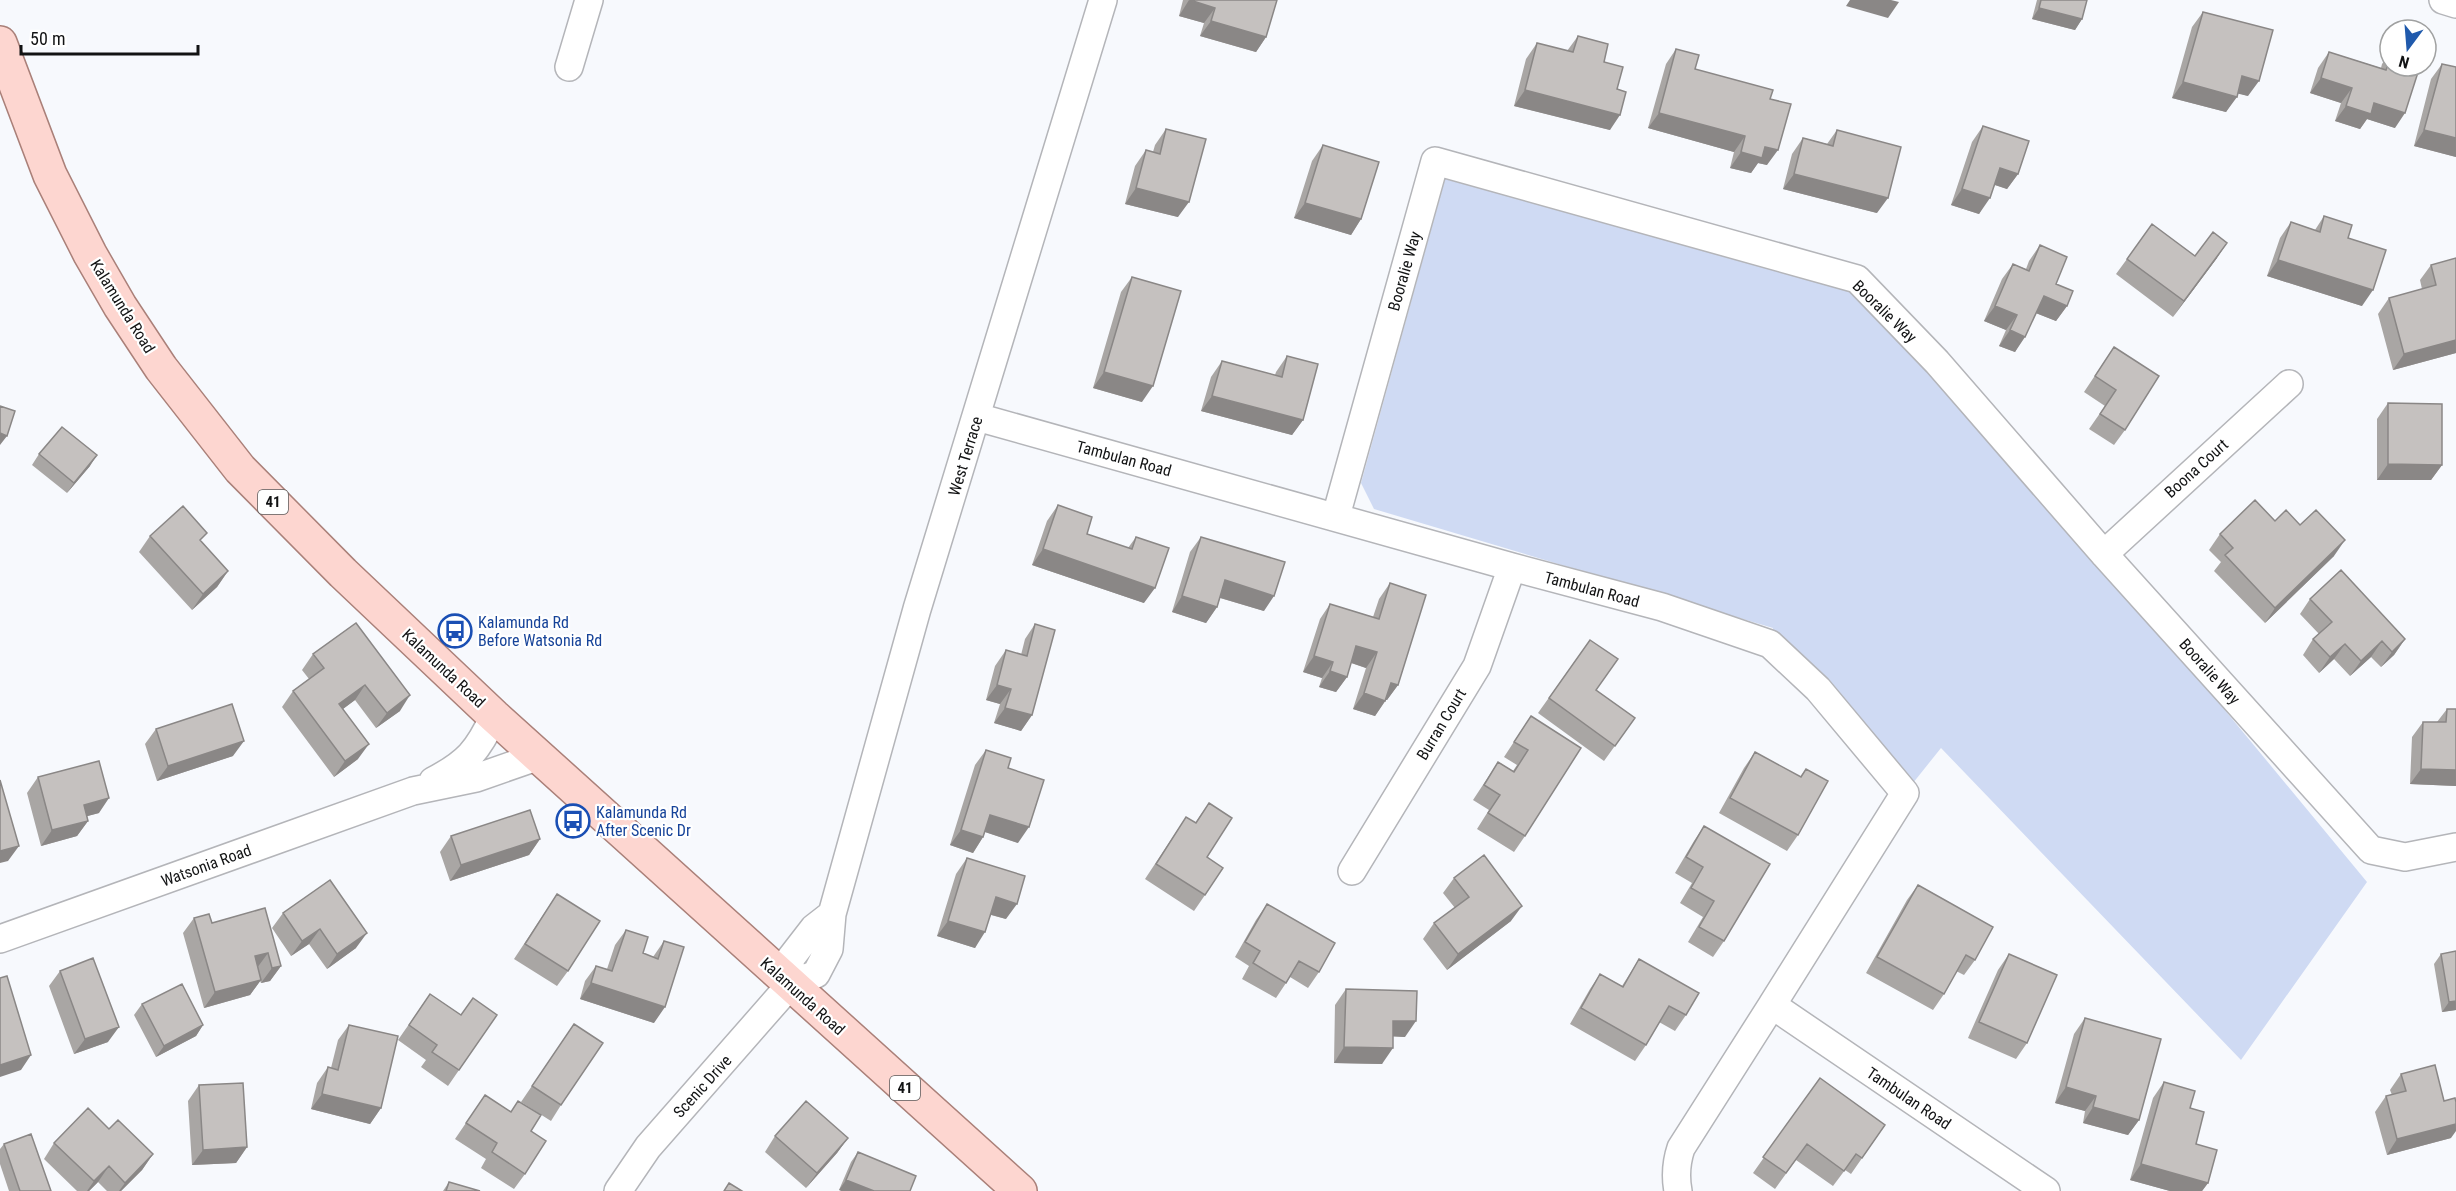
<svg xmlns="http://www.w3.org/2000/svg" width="2456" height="1191" font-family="'Roboto Condensed',sans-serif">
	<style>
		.green { fill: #cfdaf3 }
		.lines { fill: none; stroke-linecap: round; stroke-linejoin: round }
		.minor-casing { stroke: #b4b5b9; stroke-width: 30 }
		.major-casing { stroke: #aa8079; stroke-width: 36 }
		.minor { stroke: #fff; stroke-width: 27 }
		.major { stroke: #fdd6d0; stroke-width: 33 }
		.wall { fill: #a9a6a4 }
		.shaded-wall { fill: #8a8786 }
		.building { fill: #c5c1bf; stroke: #8a8786; stroke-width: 1.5 }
		.labels { text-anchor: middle; stroke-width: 4.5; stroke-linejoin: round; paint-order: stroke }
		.shield { fill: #fff; stroke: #595a5a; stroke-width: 1.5 }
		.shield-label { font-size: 15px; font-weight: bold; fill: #121314 }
		.street-label { font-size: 16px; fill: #121314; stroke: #fff }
		.transit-label { font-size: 16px; fill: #164399; stroke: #fff; text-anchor: start }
	</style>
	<rect width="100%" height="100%" fill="#f7f9fd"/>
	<!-- green -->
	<path class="green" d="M1445,179L1851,289L1937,362L2367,882L2241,1060L1941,748L1905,793L1770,644L1773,628L1374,509L1361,483Z"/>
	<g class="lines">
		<defs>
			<path id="minor" d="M2443,0L2456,4
				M569,67L589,0
				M977,417L1512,567L1662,607L1770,644L1818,689L1905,793L1772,1005L2046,1191
				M1336,516L1435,161L1857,279L1937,362L2104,554L2371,850L2405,857L2456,847
				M2104,554L2289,384
				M433,781C467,763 478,751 494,716
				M1352,871L1477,666L1512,567
				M0,939L413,791L476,778L539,756
				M791,984L790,959L814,928L832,914
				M618,1191L648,1147L791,984L816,974L829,949L832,914L917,609L1103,0
				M1678,1191C1675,1175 1676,1163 1681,1148L1772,1005"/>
			<path id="major" d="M0,43L50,175L90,254L120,306L161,368L240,469L343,573L494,716L1020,1191"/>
		</defs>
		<!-- minor casing -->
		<use href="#minor" class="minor-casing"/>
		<!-- major casing -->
		<use href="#major" class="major-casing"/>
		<!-- minor -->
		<use href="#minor" class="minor"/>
		<!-- major -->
		<use href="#major" class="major"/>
	</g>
	<!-- wall -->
	<path class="wall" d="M1183,0H1277L1266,37L1256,52L1200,36L1204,23L1179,16Z
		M2036,0H2087L2082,19L2075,30L2032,19L2037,0Z
		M2203,12L2248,96L2238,93L2226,112L2172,98L2192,27Z
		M1578,36L1604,62L1617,89L1610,130L1514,106L1526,59L1537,43L1567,51Z
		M1676,49L1695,69L1770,99L1767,165L1758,163L1751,173L1730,168L1734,152L1648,128L1666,64Z
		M2329,52L2381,68L2382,64L2390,53V66L2395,128L2367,119L2360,129L2335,121L2341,103L2310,93L2318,68Z
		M2442,64L2456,157L2414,146L2431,79Z
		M1983,126L2018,174L2007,189L1995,185L1979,214L1951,205L1972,142Z
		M1166,129L1178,217L1125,204L1135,166L1146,150L1153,152L1155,145Z
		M1837,130L1877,213L1783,189L1792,154L1803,138L1827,144Z
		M1323,145L1361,219L1351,235L1294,218L1312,161Z
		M2324,216L2348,238L2362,306L2267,276L2280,238L2291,222L2315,230Z
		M2040,245L2056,284L2067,306L2056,321L2036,313L2015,352L1999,346L2006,330L1984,321L2002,279L2013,264L2026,269L2029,261Z
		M2195,256L2217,258L2173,317L2116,274L2127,259Z
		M2431,265L2456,353L2393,370L2378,314L2389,298L2422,289L2420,280Z
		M1132,277L1142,402L1093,388L1121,292Z
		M2114,347L2125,430L2114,445L2089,429L2105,406L2084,392Z
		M1287,356L1303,420L1292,435L1201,411L1211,377L1222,361L1275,375L1276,372Z
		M2388,403L2442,465L2431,480H2377V419Z
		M39,454L90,466L67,493L32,465Z
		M1058,505L1087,534L1128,548L1136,537L1144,603L1032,565L1047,521Z
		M2275,521L2300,525L2334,556L2265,623L2214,571L2221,562L2209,550L2220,534Z
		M150,536L201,541L228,571L217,587L192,610L139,552Z
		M1201,537L1264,611L1220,598L1217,607L1206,623L1172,612L1190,552Z
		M1390,583L1398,685L1387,700H1386L1375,716L1353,709L1366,668L1351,663L1347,677L1336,692L1319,687L1322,678L1303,672L1320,619L1330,604L1373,617L1379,599Z
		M2310,599L2405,639L2394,655L2381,667L2371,657L2350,676L2334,659L2319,673L2303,655L2313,639L2319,634L2300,614Z
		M356,623L400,711L376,728L355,700L343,709L358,759L334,777L282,707L293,691L309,679L302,670L313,654Z
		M1035,624L1032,715L1021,731L994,723L1000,704L986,700L995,666L1006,650L1021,655L1025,639Z
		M1590,640L1596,690L1635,718L1604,761L1538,713Z
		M2447,709L2456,786L2410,784L2412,737L2423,722H2437Z
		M1531,716L1525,836L1514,852L1477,829L1489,810L1473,800L1498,762L1513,771L1517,765L1504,757Z
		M156,729L233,756L157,781L145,744Z
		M986,750L1008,768L1018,843L985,832L983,837L973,853L950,845L975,765Z
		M1755,752L1800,777L1806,769L1798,835L1787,851L1719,813L1744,768Z
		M38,777L99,813L87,816L88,821L77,836L41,846L27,793Z
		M1209,803L1205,895L1194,911L1145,879L1186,817L1195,823Z
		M1704,826L1724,941L1713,957L1688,942L1703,917L1680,903L1692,883L1675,873L1694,841Z
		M451,836L540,839L529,855L450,881L440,852Z
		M967,858L1006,919L991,915L975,948L937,936L956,874Z
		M1454,878L1511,921L1447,970L1423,939L1434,923L1455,908L1443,893Z
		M330,880L356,948L327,969L309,944L291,956L272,928L283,913Z
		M1918,885L1975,960L1964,975L1956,971L1944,994L1933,1010L1866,973L1907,900Z
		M557,894L568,971L557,986L514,959Z
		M1267,904L1319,972L1308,988L1290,977L1276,998L1242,979L1249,966L1235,957L1256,920Z
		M265,908L281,966L270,981L261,983L260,981L250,995L204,1008L183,933L194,918L212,923Z
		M626,930L643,953L653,957L664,941L654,1023L580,999L585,981L596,966L607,969L615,945Z
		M2009,954L2027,1043L2016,1059L1968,1038L1998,970Z
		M2441,954L2456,1010L2442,1012L2434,964Z
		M1639,959L1686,1015L1675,1031L1659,1022L1646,1045L1635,1061L1570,1024L1590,989L1600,974L1622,986Z
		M60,971L108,1042L74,1054L49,986Z
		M1346,989L1405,1037L1393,1036L1382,1064L1334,1063L1335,1005Z
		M430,994L461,1015H497L448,1086L421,1067L426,1060L398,1040Z
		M142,1004L203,1025L196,1036L156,1057L134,1015Z
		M2085,1018L2139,1120L2128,1135L2083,1123L2085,1111L2055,1103L2074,1034Z
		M574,1024L561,1105L551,1121L521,1102Z
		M349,1025L381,1108L370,1124L311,1109L317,1083L328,1067L331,1068L338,1040Z
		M2401,1074L2444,1101L2451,1138L2387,1155L2375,1112L2386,1096L2392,1095L2390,1090Z
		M1820,1078L1885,1125L1851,1174L1845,1170L1833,1186L1796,1160L1775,1189L1753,1173Z
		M2164,1082L2190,1108L2196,1144L2208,1183L2202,1191H2170L2130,1180L2153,1098Z
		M199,1085L247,1147L236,1163L192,1165L188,1101Z
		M485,1095L511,1112L518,1101L531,1131L525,1174L514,1189L481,1168L486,1159L455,1139Z
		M109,1129L153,1154L142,1170L121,1191H107L98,1182L89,1191H77L44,1159L54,1143Z
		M775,1136L848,1138L837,1153L806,1188L765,1152Z
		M4,1144L51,1191H9L0,1164V1149Z
		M858,1152L916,1176L839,1190L851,1162Z
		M449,1182L480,1191H443Z"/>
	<!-- shaded-wall -->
	<path class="shaded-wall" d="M1189,0L1215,8L1204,23L1179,16Z
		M1850,0H1891L1899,2L1888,18L1846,6Z
		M2039,8L2082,19L2075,30L2032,19Z
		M1211,21L1266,37L1256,52L1200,36Z
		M2242,76L2259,81L2248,96L2231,92Z
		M2321,78L2352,88L2341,103L2310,93Z
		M2183,82L2237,97L2226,112L2172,98Z
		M1525,90L1620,115L1610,130L1514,106Z
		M2374,103L2405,113L2395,128L2367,119L2360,129L2335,121L2346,106Z
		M1659,113L1745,136L1734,152L1648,128Z
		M2424,130L2456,138V157L2414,146Z
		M1765,147L1778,150L1767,165L1758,163L1751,173L1730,168L1741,152Z
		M2000,168L2018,174L2007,189L1989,183Z
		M1794,174L1888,198L1877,213L1783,189Z
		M1136,188L1189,202L1178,217L1125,204Z
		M1962,189L1990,198L1979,214L1951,205Z
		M1305,203L1361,219L1351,235L1294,218Z
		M2227,243L2217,258L2173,317L2184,301Z
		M2278,260L2373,290L2362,306L2267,276Z
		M2044,296L2067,306L2056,321L2033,312Z
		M1995,306L2017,315L2006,330L1984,321Z
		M2010,330L2025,337L2015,352L1999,346Z
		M2456,340V353L2393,370L2404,354Z
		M1104,372L1153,386L1142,402L1093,388Z
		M1212,396L1303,420L1292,435L1201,411Z
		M0,433L7,436L0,445Z
		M97,455L90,466L67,493L74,483Z
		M2388,464L2442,465L2431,480H2377Z
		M2345,540L2334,556L2265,623L2275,608Z
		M1043,549L1155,588L1144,603L1032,565Z
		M228,571L217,587L192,610L203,594Z
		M1225,580L1274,596L1264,611L1214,596Z
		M1182,596L1217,607L1206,623L1172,612Z
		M2405,639L2394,655L2381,667L2392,652Z
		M2382,641L2371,657L2350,676L2361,661Z
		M2345,644L2334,659L2319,673L2330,657Z
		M1356,646L1377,652L1366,668L1346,661Z
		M1314,656L1333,662L1322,678L1303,672Z
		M1330,671L1347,677L1336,692L1319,687Z
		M1391,683L1398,685L1387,700L1380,698Z
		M365,685L355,700L328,720L339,704Z
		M997,685L1011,689L1000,704L986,700Z
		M1364,693L1385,701L1375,716L1353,709Z
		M410,695L400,711L376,728L387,713Z
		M1005,708L1032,715L1021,731L994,723Z
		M244,741L233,756L157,781L168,766Z
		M369,744L358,759L334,777L345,761Z
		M2421,769L2456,770V786L2410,784Z
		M109,798L99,813L73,820L84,805Z
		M990,815L1029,827L1018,843L979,830Z
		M88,821L77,836L41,846L52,830Z
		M961,830L983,837L973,853L950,845Z
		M540,839L529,855L450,881L461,865Z
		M19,846L8,861L0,863V851Z
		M996,897L1017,904L1006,919L985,913Z
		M1522,906L1511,921L1447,970L1458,954Z
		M948,921L985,932L975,948L937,936Z
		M320,929L309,944L291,956L302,941Z
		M367,933L356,948L327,969L337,954Z
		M268,953L257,968L255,956Z
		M281,966L270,981L261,983L272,968Z
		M261,980L250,995L204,1008L215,992Z
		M591,983L665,1007L654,1023L580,999Z
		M2456,1001V1010L2442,1012L2449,1002Z
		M1393,1021H1416L1405,1037L1382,1036Z
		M203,1025L196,1036L156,1057L164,1046Z
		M119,1027L108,1042L74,1054L85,1039Z
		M1344,1047L1393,1048L1382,1064L1334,1063Z
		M31,1055L21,1070L0,1077V1065Z
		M2066,1087L2096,1096L2085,1111L2055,1103Z
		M322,1094L381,1108L370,1124L311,1109Z
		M2093,1107L2139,1120L2128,1135L2083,1123Z
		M2456,1124V1131L2451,1138L2387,1155L2397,1139Z
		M848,1138L837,1153L806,1188L817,1173Z
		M247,1147L236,1163L192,1165L203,1150Z
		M153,1154L142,1170L121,1191H119L125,1183Z
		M2141,1164L2208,1183L2202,1191H2170L2130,1180Z
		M109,1166L98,1182L89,1191H87L94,1181Z
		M846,1180L874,1191H841L839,1190Z"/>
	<!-- building -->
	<path class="building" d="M1190,0H1277L1266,37L1211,21L1215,8Z
		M2041,0H2087L2082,19L2039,8Z
		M2203,12L2273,30L2259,81L2242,76L2237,97L2183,82Z
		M1578,36L1608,44L1604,62L1623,67L1617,89L1626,92L1620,115L1525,90L1537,43L1573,52Z
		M1676,49L1699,55L1695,69L1773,90L1770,99L1791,104L1778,150L1765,147L1762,158L1741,152L1745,136L1659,113Z
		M2329,52L2386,70L2390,58V66H2420L2405,113L2374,103L2371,114L2346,106L2352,88L2321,78Z
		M2442,64L2456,67V138L2424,130Z
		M1983,126L2029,141L2018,174L2000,168L1990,198L1962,189Z
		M1166,129L1206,139L1189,202L1136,188L1146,150L1160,154Z
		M1837,130L1901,147L1888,198L1794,174L1803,138L1833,146Z
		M1323,145L1379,162L1361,219L1305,203Z
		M2324,216L2352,225L2348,238L2386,250L2373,290L2278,260L2291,222L2320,232Z
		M2152,224L2195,256L2213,232L2227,243L2184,301L2127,259Z
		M2040,245L2067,257L2056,284L2073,291L2067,306L2044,296L2025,337L2010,330L2017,315L1995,306L2013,264L2029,271Z
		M2456,258V340L2404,354L2389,298L2436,285L2431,265Z
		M1132,277L1181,291L1153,386L1104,372Z
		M2114,347L2159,376L2125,430L2100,414L2116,390L2095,376Z
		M1287,356L1318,364L1303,420L1212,396L1222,361L1282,377Z
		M2388,403L2442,404V465L2388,464Z
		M0,406L15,411L7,436L0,433Z
		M62,427L97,455L74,483L39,454Z
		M2255,500L2275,521L2286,510L2300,525L2316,510L2345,540L2275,608L2225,555L2233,548L2220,534Z
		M1058,505L1092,517L1087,534L1132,549L1136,537L1169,548L1155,588L1043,549Z
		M183,506L207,533L200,540L228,571L203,594L150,536Z
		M1201,537L1285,562L1274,596L1225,580L1217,607L1182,596Z
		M2341,570L2405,639L2392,652L2382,641L2361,661L2345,644L2330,657L2313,639L2332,622L2310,599Z
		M1390,583L1426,595L1398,685L1391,683L1385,701L1364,693L1377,652L1356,646L1347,677L1330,671L1333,662L1314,656L1330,604L1379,619Z
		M356,623L410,695L387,713L365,685L339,704L369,744L345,761L293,691L324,668L313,654Z
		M1035,624L1055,630L1032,715L1005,708L1011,689L997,685L1006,650L1027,656Z
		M1590,640L1618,659L1596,690L1635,718L1615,746L1549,698Z
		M232,704L244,741L168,766L156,729Z
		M2447,709H2456V770L2421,769L2423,722H2446Z
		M1531,716L1581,748L1525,836L1488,813L1500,795L1484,785L1498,762L1514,772L1528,750L1514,742Z
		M986,750L1011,758L1008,768L1044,780L1029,827L990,815L983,837L961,830Z
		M1755,752L1801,777L1806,769L1828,781L1798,835L1730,798Z
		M99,761L109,798L84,805L88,821L52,830L38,777Z
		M0,780L19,846L0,851Z
		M1209,803L1232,818L1207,857L1223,868L1205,895L1156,864L1186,817L1196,823Z
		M530,810L540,839L461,865L451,836Z
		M1704,826L1770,864L1724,941L1699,927L1714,901L1691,888L1703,867L1686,857Z
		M1484,855L1522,906L1458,954L1434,923L1469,897L1454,878Z
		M967,858L1025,876L1017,904L996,897L985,932L948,921Z
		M330,880L367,933L337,954L320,929L302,941L283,913Z
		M1918,885L1993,927L1975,960L1966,955L1944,994L1877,957Z
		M557,894L600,921L568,971L525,944Z
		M1267,904L1335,943L1319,972L1299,961L1286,983L1253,963L1260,951L1245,942Z
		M265,908L281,966L272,968L268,953L255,956L261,980L215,992L194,918L209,914L212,923Z
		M626,930L648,937L643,953L658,959L664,941L684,947L665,1007L591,983L596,966L612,971Z
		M2456,951V1001L2449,1002L2441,954Z
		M2009,954L2057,975L2027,1043L1979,1022Z
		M93,958L119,1027L85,1039L60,971Z
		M1639,959L1699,993L1686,1015L1669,1006L1646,1045L1581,1008L1600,974L1623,987Z
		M7,976L31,1055L0,1065V978Z
		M182,984L203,1025L164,1046L142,1004Z
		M1346,989L1417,991L1416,1021H1393V1048L1344,1047Z
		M430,994L461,1015L473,998L497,1015L459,1070L432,1052L437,1045L409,1025Z
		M2085,1018L2161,1039L2139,1120L2093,1107L2096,1096L2066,1087Z
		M574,1024L603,1043L561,1105L532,1086Z
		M349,1025L398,1036L381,1108L322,1094L328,1067L338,1070Z
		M2435,1065L2444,1101L2455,1098L2456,1102V1124L2397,1139L2386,1096L2406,1091L2401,1074Z
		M1820,1078L1885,1125L1862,1158L1856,1154L1844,1171L1807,1144L1786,1173L1763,1157Z
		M2164,1082L2195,1091L2190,1108L2204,1112L2196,1144L2217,1150L2208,1183L2141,1164Z
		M243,1083L247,1147L203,1150L199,1085Z
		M485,1095L511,1112L518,1101L541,1115L531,1131L546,1141L525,1174L492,1152L497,1143L466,1123Z
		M806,1101L848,1138L817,1173L775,1136Z
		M88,1108L109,1129L118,1120L153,1154L125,1183L109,1166L94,1181L54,1143Z
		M31,1134L51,1191H20L4,1144Z
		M858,1152L916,1176L910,1191H874L846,1180Z
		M449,1182L480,1191H446Z
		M729,1183L742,1191H724Z"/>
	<!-- icons -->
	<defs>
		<symbol id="bus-ring" viewBox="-11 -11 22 22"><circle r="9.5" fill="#fff" stroke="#1a4fb4" stroke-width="1.5"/><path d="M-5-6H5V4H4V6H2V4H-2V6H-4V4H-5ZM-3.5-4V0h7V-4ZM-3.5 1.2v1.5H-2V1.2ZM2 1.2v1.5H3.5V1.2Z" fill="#1a4fb4"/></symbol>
	</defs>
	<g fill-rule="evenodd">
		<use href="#bus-ring" x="436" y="612" width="38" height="38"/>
		<use href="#bus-ring" x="554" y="802" width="38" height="38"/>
	</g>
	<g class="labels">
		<!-- shield labels -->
		<g class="shield">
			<rect x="258" y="490" width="30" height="24" rx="4.5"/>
			<rect x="890" y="1076" width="30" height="24" rx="4.5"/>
		</g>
		<g class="shield-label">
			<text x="273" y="507">41</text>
			<text x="905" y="1093">41</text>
		</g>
		<!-- street labels -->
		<g class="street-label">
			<text transform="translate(1404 271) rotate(-74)" y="6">Booralie Way</text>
			<text transform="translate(123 306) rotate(58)" y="6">Kalamunda Road</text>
			<text transform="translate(1885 311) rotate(44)" y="6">Booralie Way</text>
			<text transform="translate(965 456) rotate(-73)" y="6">West Terrace</text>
			<text transform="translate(1124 458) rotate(15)" y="6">Tambulan Road</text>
			<text transform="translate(2196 468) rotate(-42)" y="6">Boona Court</text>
			<text transform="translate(1592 589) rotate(15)" y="6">Tambulan Road</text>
			<text transform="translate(444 668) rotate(43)" y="6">Kalamunda Road</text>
			<text transform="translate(2210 671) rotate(48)" y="6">Booralie Way</text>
			<text transform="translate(1441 724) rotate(-59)" y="6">Burran Court</text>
			<text transform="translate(206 865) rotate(-20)" y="6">Watsonia Road</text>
			<text transform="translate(803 996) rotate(42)" y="6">Kalamunda Road</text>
			<text transform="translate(702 1086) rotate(-48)" y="6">Scenic Drive</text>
			<text transform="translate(1909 1098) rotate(34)" y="6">Tambulan Road</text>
		</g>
		<!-- transit labels -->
		<g class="transit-label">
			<text x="478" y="628">Kalamunda Rd<tspan x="478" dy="18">Before Watsonia Rd</tspan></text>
			<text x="596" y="818">Kalamunda Rd<tspan x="596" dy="18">After Scenic Dr</tspan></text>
		</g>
	</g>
	<!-- north arrow -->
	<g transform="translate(2408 48) rotate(196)"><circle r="28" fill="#ffffff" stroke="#a0a1a1" stroke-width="1.5"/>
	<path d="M0-4.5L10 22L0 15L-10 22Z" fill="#205aac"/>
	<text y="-9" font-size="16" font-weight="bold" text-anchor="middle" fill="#121314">N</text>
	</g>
	<!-- scale -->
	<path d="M21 45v9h177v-9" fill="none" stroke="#121314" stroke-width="3"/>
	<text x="30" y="45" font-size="18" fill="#121314" stroke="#ffffff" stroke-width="4.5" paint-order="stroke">50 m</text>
</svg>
